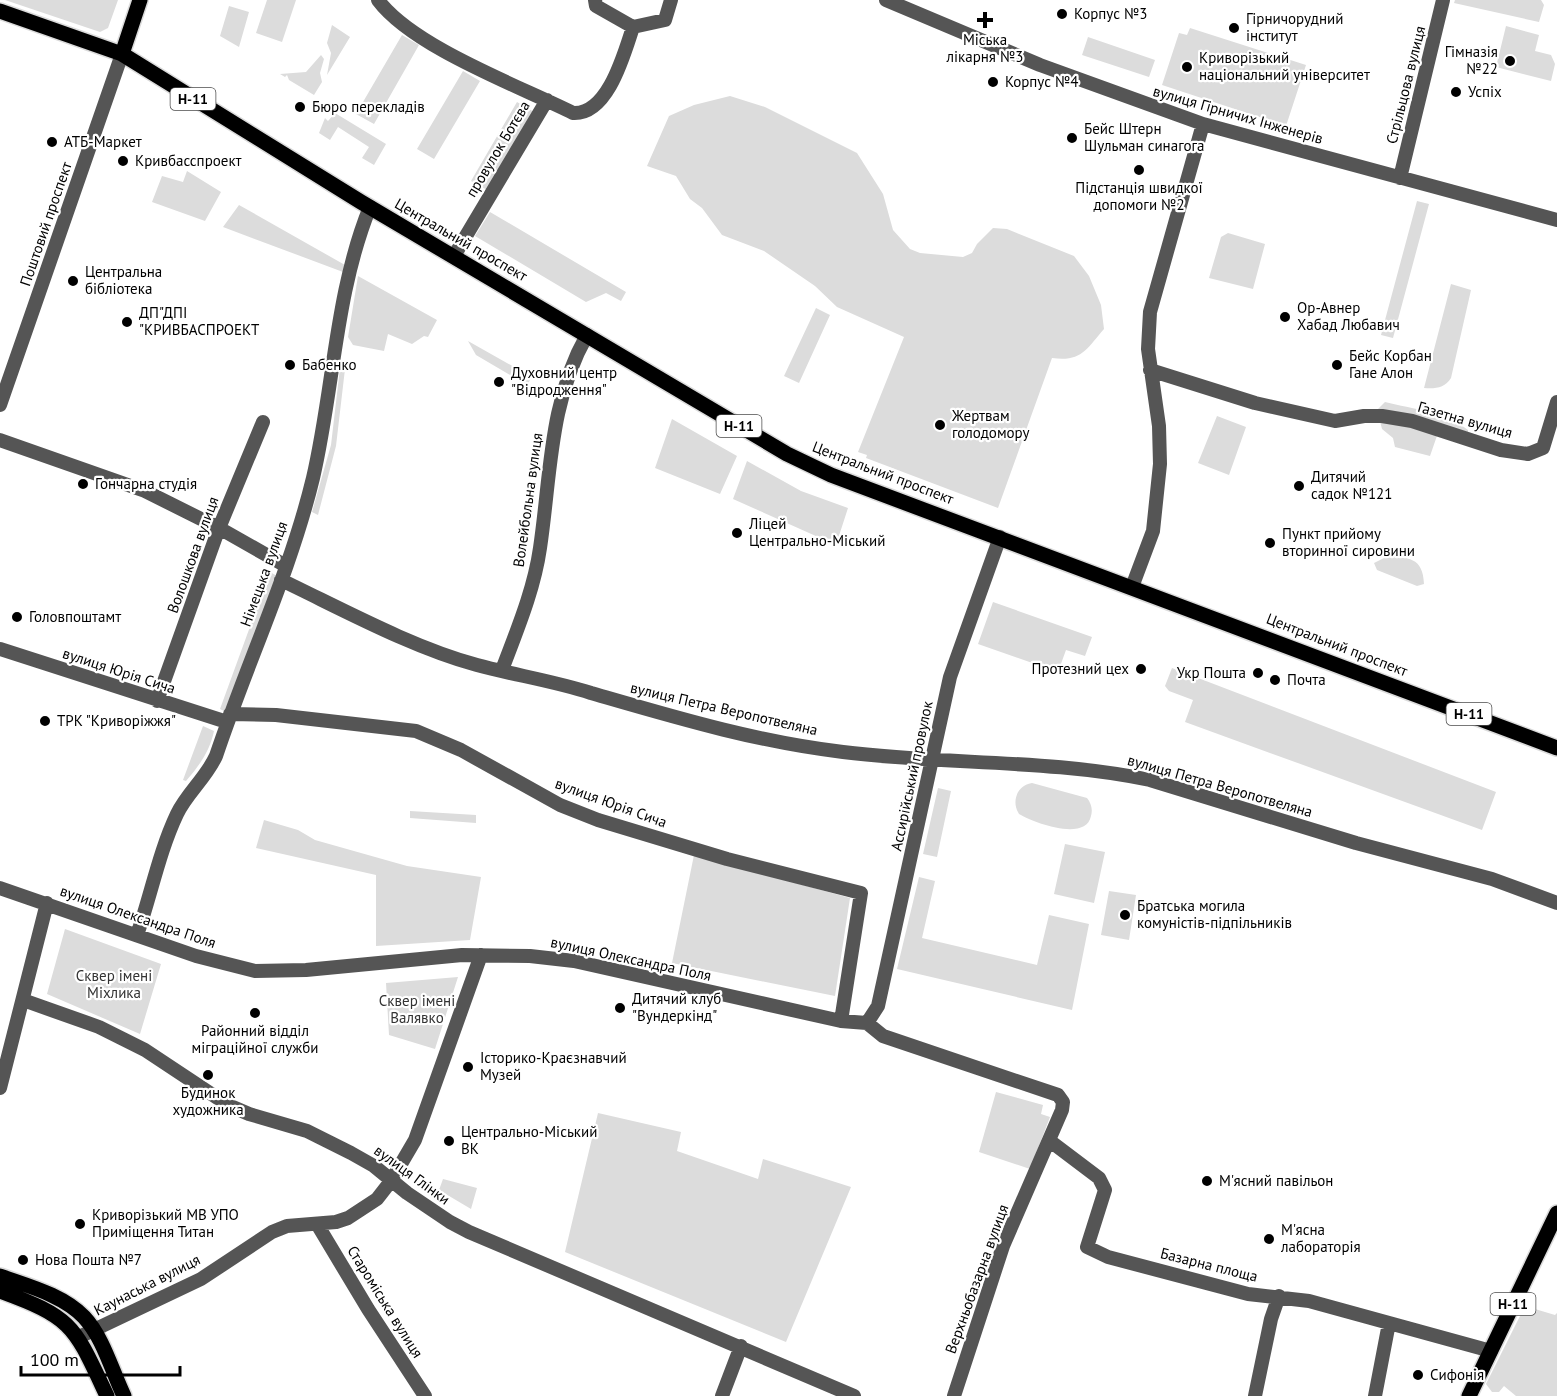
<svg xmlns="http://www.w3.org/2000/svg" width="1557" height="1396" font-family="'PT Sans',sans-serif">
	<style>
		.green { fill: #dcdcdc }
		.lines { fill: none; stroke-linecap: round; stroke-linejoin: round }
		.major-casing { stroke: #dbdbdb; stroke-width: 18 }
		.minor { stroke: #555; stroke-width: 14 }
		.major { stroke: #000; stroke-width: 15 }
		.tram { stroke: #000; stroke-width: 1.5 }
		.poi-dot { fill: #000; stroke: #fff; stroke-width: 2 }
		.labels { text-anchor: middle; stroke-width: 4.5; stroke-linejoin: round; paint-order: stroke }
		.shield { fill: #fff; stroke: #4c4c4c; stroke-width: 1.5 }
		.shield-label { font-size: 14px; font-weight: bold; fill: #000 }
		.poi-label { font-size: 15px; fill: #000; stroke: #fff; text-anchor: start }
		.street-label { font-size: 15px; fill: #000; stroke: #fff }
		.park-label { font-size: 15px; fill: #333; stroke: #fff }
	</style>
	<rect width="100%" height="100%" fill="#fff"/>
	<!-- green -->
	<path class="green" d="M5,0H118L108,28L100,32Z
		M267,0H296L282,42L256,33Z
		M1455,0H1541L1544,5L1539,22L1454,3Z
		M229,6L249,12L239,47L220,36Z
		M332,25L350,37L327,75L331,53L327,43Z
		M1506,26L1539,35L1535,51L1551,55L1555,64L1551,81L1496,67Z
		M1190,28L1306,65L1286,126L1162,85L1179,33L1187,35Z
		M402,35L419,45L374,124L356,114Z
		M1088,37L1155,60L1149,77L1082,55Z
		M321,55L324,59L320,73L322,82L314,95L289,80L287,75L285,77L280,74L306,72Z
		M463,71L480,81L434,159L417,149Z
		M730,96L765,107L857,153L883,194L893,230L910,249L920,253L963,257L972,253L977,244L993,228L1007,229L1074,256L1089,276L1101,305L1104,329C1086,350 1081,362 1052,358L998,508L866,458L867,455L858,452L904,337L837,307L815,286L764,251L722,235L702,208L690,199L676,176L647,166L669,116L694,105Z
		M517,102L534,112L489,191L471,181Z
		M335,113L386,144L374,165L362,158L369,147L338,127L330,140L319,133L325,118L328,121Z
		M187,171L221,192L205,221L152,202L162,176L183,182Z
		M1417,201L1429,204L1393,338L1381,335Z
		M239,205L345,265L343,272L223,227Z
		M490,212L626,292L621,301L606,293L586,302L475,236Z
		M1228,233L1265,244L1253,289L1209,278L1221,237Z
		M358,276L437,320L428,337L424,336L412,344L388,334L384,351L353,345L348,337Z
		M1451,284L1471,290L1451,378C1445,388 1435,389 1424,388Z
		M816,308L830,315L799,383L784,376Z
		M468,341L532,377L527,385L476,355Z
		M340,368L345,369L336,446L318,515L312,512L331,445Z
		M1385,402C1413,409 1445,412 1468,430V434L1439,430L1430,456L1395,447L1393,438L1382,429L1377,410Z
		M1217,416L1246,427L1229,475L1198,463Z
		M672,419L737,456L720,494L655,468Z
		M747,461L801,491L848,508L836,545L733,499Z
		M1386,557C1408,557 1423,557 1424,584L1417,586L1377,570L1374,563Z
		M270,572L277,576L226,712L220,709Z
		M993,602L1092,637L1085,656L1066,650L1058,672L978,644Z
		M1172,668L1496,792L1482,830L1185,722L1193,700L1169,691L1165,686Z
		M203,726L214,731C210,751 199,766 186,781L183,780Z
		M1032,783L1087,798C1091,803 1093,809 1091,816C1086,842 1034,823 1019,814C1011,802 1017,785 1032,783Z
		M938,788L951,791L937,857L923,854Z
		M410,811L476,815V823L410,818Z
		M264,820L298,830L315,840L407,866L481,877L470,940L376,946V875L256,848Z
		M1065,844L1105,852L1094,903L1054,894Z
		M694,855L850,898L835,996L672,963Z
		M919,877L935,881L922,938L1037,965L1049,915L1089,924L1072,1010L897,969Z
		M1109,891L1136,895L1129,940L1101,935Z
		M65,929L161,964L140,1034L47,994Z
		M458,977L435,1049L389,1035L386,983Z
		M996,1092L1043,1105L1041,1114L1050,1117L1030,1169L979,1152Z
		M598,1113L681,1132L677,1151L758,1179L763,1159L851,1187L786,1342L565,1252Z
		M443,1179L477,1188L471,1209L439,1190Z
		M1525,1306L1555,1315L1557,1313V1396H1516L1504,1386L1499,1392H1492L1486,1384Z"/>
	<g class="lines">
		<defs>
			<path id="major" d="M0,11L122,54L361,202L787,454L831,475L1557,748
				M122,54L140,0
				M0,1276C28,1286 63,1295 84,1317C103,1337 112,1371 124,1396
				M0,1291C74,1318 74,1326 107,1396
				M1469,1396L1557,1213"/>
		</defs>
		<!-- major casing -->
		<use href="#major" class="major-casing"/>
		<!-- minor -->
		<path class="minor" d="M378,0C413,47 519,86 573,113C608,115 624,54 633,27L596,6L595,0
			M886,0L1040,65L1203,124L1557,220
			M633,27L665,20L671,0
			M1400,178L1443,0
			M454,256L547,100
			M1150,370L1255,403L1335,421L1364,416H1382L1412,421L1501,450L1528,454L1543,448L1557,402
			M0,405L122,54
			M0,440L145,491L219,528L286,566
			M281,580C342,609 411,647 477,665C514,675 554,681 591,693C674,717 757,742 843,752C945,765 1050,759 1150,780L1356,843L1492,879L1557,903
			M1132,587L1153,531L1160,464L1159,426L1148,349L1150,312L1203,124
			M0,649L227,722
			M502,670C517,630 534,590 540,548C551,474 549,402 587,335
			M157,701L219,528L263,422
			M230,714L276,715L416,731L461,750L560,805L598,820L727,859L861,893L841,1021
			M0,888L196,956L255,971L306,970L462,955L530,956L574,961L841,1021L867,1023L883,1036L1058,1095L1063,1102L1062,1110L1003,1246L954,1396
			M137,935C151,895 159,852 177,814C187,793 206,778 216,756C247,663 290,573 313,478C334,388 335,293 370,207
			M23,1000L99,1027L145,1050L228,1105L249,1114L307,1131L351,1153L374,1166L407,1193L450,1222L469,1232L854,1396
			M867,1023L878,1006L950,677L1000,537
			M0,1088L47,903
			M1050,1141L1099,1178L1105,1190L1087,1247L1108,1257L1248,1294L1309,1301L1491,1351
			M317,1224L368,1309L425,1396
			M79,1337L201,1279L272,1232L287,1226L336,1222L348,1218L377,1199L391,1181L415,1140L481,955
			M722,1396L741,1346
			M1255,1396L1271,1319L1279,1296
			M1375,1396L1389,1323"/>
		<!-- major -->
		<use href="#major" class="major"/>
		<!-- tram -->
		<path class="tram" d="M0,1281C26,1290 60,1300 79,1321C97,1340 107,1372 118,1396"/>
	</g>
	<!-- markers -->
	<g class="poi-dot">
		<circle cx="1062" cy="14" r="6"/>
		<path d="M982 11h6v6h6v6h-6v6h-6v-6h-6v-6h6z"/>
		<circle cx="1234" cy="28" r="6"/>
		<circle cx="1510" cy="61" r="6"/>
		<circle cx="1187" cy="67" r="6"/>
		<circle cx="993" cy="82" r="6"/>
		<circle cx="1456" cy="92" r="6"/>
		<circle cx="300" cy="107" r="6"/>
		<circle cx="1072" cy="138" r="6"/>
		<circle cx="52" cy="142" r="6"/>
		<circle cx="123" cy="161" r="6"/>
		<circle cx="1139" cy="170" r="6"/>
		<circle cx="73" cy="281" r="6"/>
		<circle cx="1285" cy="317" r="6"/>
		<circle cx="127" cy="322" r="6"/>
		<circle cx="290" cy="365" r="6"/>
		<circle cx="1337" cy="365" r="6"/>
		<circle cx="499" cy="382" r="6"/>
		<circle cx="940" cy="425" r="6"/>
		<circle cx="83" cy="484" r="6"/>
		<circle cx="1299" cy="486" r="6"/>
		<circle cx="737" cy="533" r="6"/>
		<circle cx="1270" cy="543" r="6"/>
		<circle cx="17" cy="617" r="6"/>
		<circle cx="1141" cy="669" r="6"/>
		<circle cx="1258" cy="673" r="6"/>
		<circle cx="1275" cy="680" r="6"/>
		<circle cx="45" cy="721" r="6"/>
		<circle cx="1125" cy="915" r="6"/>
		<circle cx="620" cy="1008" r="6"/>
		<circle cx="255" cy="1013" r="6"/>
		<circle cx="468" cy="1067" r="6"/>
		<circle cx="208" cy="1075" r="6"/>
		<circle cx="449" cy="1141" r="6"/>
		<circle cx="1207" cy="1181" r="6"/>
		<circle cx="80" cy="1224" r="6"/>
		<circle cx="1269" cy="1239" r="6"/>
		<circle cx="23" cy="1260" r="6"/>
		<circle cx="1418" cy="1375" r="6"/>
	</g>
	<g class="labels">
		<!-- shield labels -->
		<g class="shield">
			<rect x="170.5" y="88" width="45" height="22" rx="4.5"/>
			<rect x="716.5" y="415" width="45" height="22" rx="4.5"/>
			<rect x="1446.5" y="703" width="45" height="22" rx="4.5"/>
			<rect x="1490.5" y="1293" width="45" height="22" rx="4.5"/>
		</g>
		<g class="shield-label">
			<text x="193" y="104">Н-11</text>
			<text x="739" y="431">Н-11</text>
			<text x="1469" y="719">Н-11</text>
			<text x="1513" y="1309">Н-11</text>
		</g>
		<!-- poi labels -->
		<g class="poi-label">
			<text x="1074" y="19">Корпус №3</text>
			<text x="1246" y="24">Гірничорудний<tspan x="1246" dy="17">інститут</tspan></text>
			<text x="985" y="45" text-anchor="middle">Міська<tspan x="985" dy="17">лікарня №3</tspan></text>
			<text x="1498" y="57" text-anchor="end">Гімназія<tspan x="1498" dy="17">№22</tspan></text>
			<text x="1199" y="63">Криворізький<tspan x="1199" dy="17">національний університет</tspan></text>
			<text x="1005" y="87">Корпус №4</text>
			<text x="1468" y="97">Успіх</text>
			<text x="312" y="112">Бюро перекладів</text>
			<text x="1084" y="134">Бейс Штерн<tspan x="1084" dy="17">Шульман синагога</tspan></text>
			<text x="64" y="147">АТБ-Маркет</text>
			<text x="135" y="166">Кривбасспроект</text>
			<text x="1139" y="193" text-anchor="middle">Підстанція швидкої<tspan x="1139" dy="17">допомоги №2</tspan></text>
			<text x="85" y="277">Центральна<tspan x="85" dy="17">бібліотека</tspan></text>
			<text x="1297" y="313">Ор-Авнер<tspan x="1297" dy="17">Хабад Любавич</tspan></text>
			<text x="139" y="318">ДП"ДПІ<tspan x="139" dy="17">"КРИВБАСПРОЕКТ</tspan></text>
			<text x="1349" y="361">Бейс Корбан<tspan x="1349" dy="17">Гане Алон</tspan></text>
			<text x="302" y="370">Бабенко</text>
			<text x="511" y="378">Духовний центр<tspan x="511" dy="17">"Відродження"</tspan></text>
			<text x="952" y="421">Жертвам<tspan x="952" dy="17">голодомору</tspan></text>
			<text x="1311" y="482">Дитячий<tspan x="1311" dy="17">садок №121</tspan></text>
			<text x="95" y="489">Гончарна студія</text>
			<text x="749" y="529">Ліцей<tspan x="749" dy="17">Центрально-Міський</tspan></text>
			<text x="1282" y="539">Пункт прийому<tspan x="1282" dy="17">вторинної сировини</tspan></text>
			<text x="29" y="622">Головпоштамт</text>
			<text x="1129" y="674" text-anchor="end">Протезний цех</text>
			<text x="1246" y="678" text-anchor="end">Укр Пошта</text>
			<text x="1287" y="685">Почта</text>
			<text x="57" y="726">ТРК "Криворіжжя"</text>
			<text x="1137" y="911">Братська могила<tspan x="1137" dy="17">комуністів-підпільників</tspan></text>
			<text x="632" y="1004">Дитячий клуб<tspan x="632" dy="17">"Вундеркінд"</tspan></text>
			<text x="255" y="1036" text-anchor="middle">Районний вiддiл<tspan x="255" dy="17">мiграцiйної служби</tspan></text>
			<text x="480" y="1063">Історико-Краєзнавчий<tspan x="480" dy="17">Музей</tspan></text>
			<text x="208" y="1098" text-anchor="middle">Будинок<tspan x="208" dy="17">художника</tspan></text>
			<text x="461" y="1137">Центрально-Міський<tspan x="461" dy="17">ВК</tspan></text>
			<text x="1219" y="1186">М'ясний павільон</text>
			<text x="92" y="1220">Криворізький МВ УПО<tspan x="92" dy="17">Приміщення Титан</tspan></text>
			<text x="1281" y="1235">М'ясна<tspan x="1281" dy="17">лабораторія</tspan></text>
			<text x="35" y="1265">Нова Пошта №7</text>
			<text x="1430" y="1380">Сифонія</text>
		</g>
		<!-- street labels -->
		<g class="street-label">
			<text transform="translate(1406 85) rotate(-76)" y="5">Стрільцова вулиця</text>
			<text transform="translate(1238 115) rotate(16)" y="5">вулиця Гірничих Інженерів</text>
			<text transform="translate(498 149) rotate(-59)" y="5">провулок Ботєва</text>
			<text transform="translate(46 224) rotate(-71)" y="5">Поштовий проспект</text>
			<text transform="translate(461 240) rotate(30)" y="5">Центральний проспект</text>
			<text transform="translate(1465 420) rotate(16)" y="5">Газетна вулиця</text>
			<text transform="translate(883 473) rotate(21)" y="5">Центральний проспект</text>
			<text transform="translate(528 500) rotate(-82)" y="5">Волейбольна вулиця</text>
			<text transform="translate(193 555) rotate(-70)" y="5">Волошкова вулиця</text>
			<text transform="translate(264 574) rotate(-70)" y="5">Німецька вулиця</text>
			<text transform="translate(1337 645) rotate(21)" y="5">Центральний проспект</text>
			<text transform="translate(119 671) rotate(18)" y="5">вулиця Юрія Сича</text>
			<text transform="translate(724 709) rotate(13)" y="5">вулиця Петра Веропотвеляна</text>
			<text transform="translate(912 776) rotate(-78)" y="5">Ассирійський провулок</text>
			<text transform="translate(1220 786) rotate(16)" y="5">вулиця Петра Веропотвеляна</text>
			<text transform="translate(611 803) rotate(20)" y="5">вулиця Юрія Сича</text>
			<text transform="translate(138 917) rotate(19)" y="5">вулиця Олександра Поля</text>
			<text transform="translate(631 959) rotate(12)" y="5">вулиця Олександра Поля</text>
			<text transform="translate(412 1175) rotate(36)" y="5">вулиця Глінки</text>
			<text transform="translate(1209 1265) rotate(14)" y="5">Базарна площа</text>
			<text transform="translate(977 1279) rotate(-70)" y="5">Верхньобазарна вулиця</text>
			<text transform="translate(147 1285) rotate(-27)" y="5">Каунаська вулиця</text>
			<text transform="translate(385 1302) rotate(58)" y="5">Староміська вулиця</text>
		</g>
		<!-- park labels -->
		<g class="park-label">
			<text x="114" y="981">Сквер імені<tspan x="114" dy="17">Міхлика</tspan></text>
			<text x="417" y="1006">Сквер імені<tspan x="417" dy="17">Валявкo</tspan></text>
		</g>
	</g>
	<!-- scale -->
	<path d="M21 1366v9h159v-9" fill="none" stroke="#000000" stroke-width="3"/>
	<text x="30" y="1366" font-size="18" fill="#000000" stroke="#ffffff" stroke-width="4.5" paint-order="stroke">100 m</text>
</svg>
